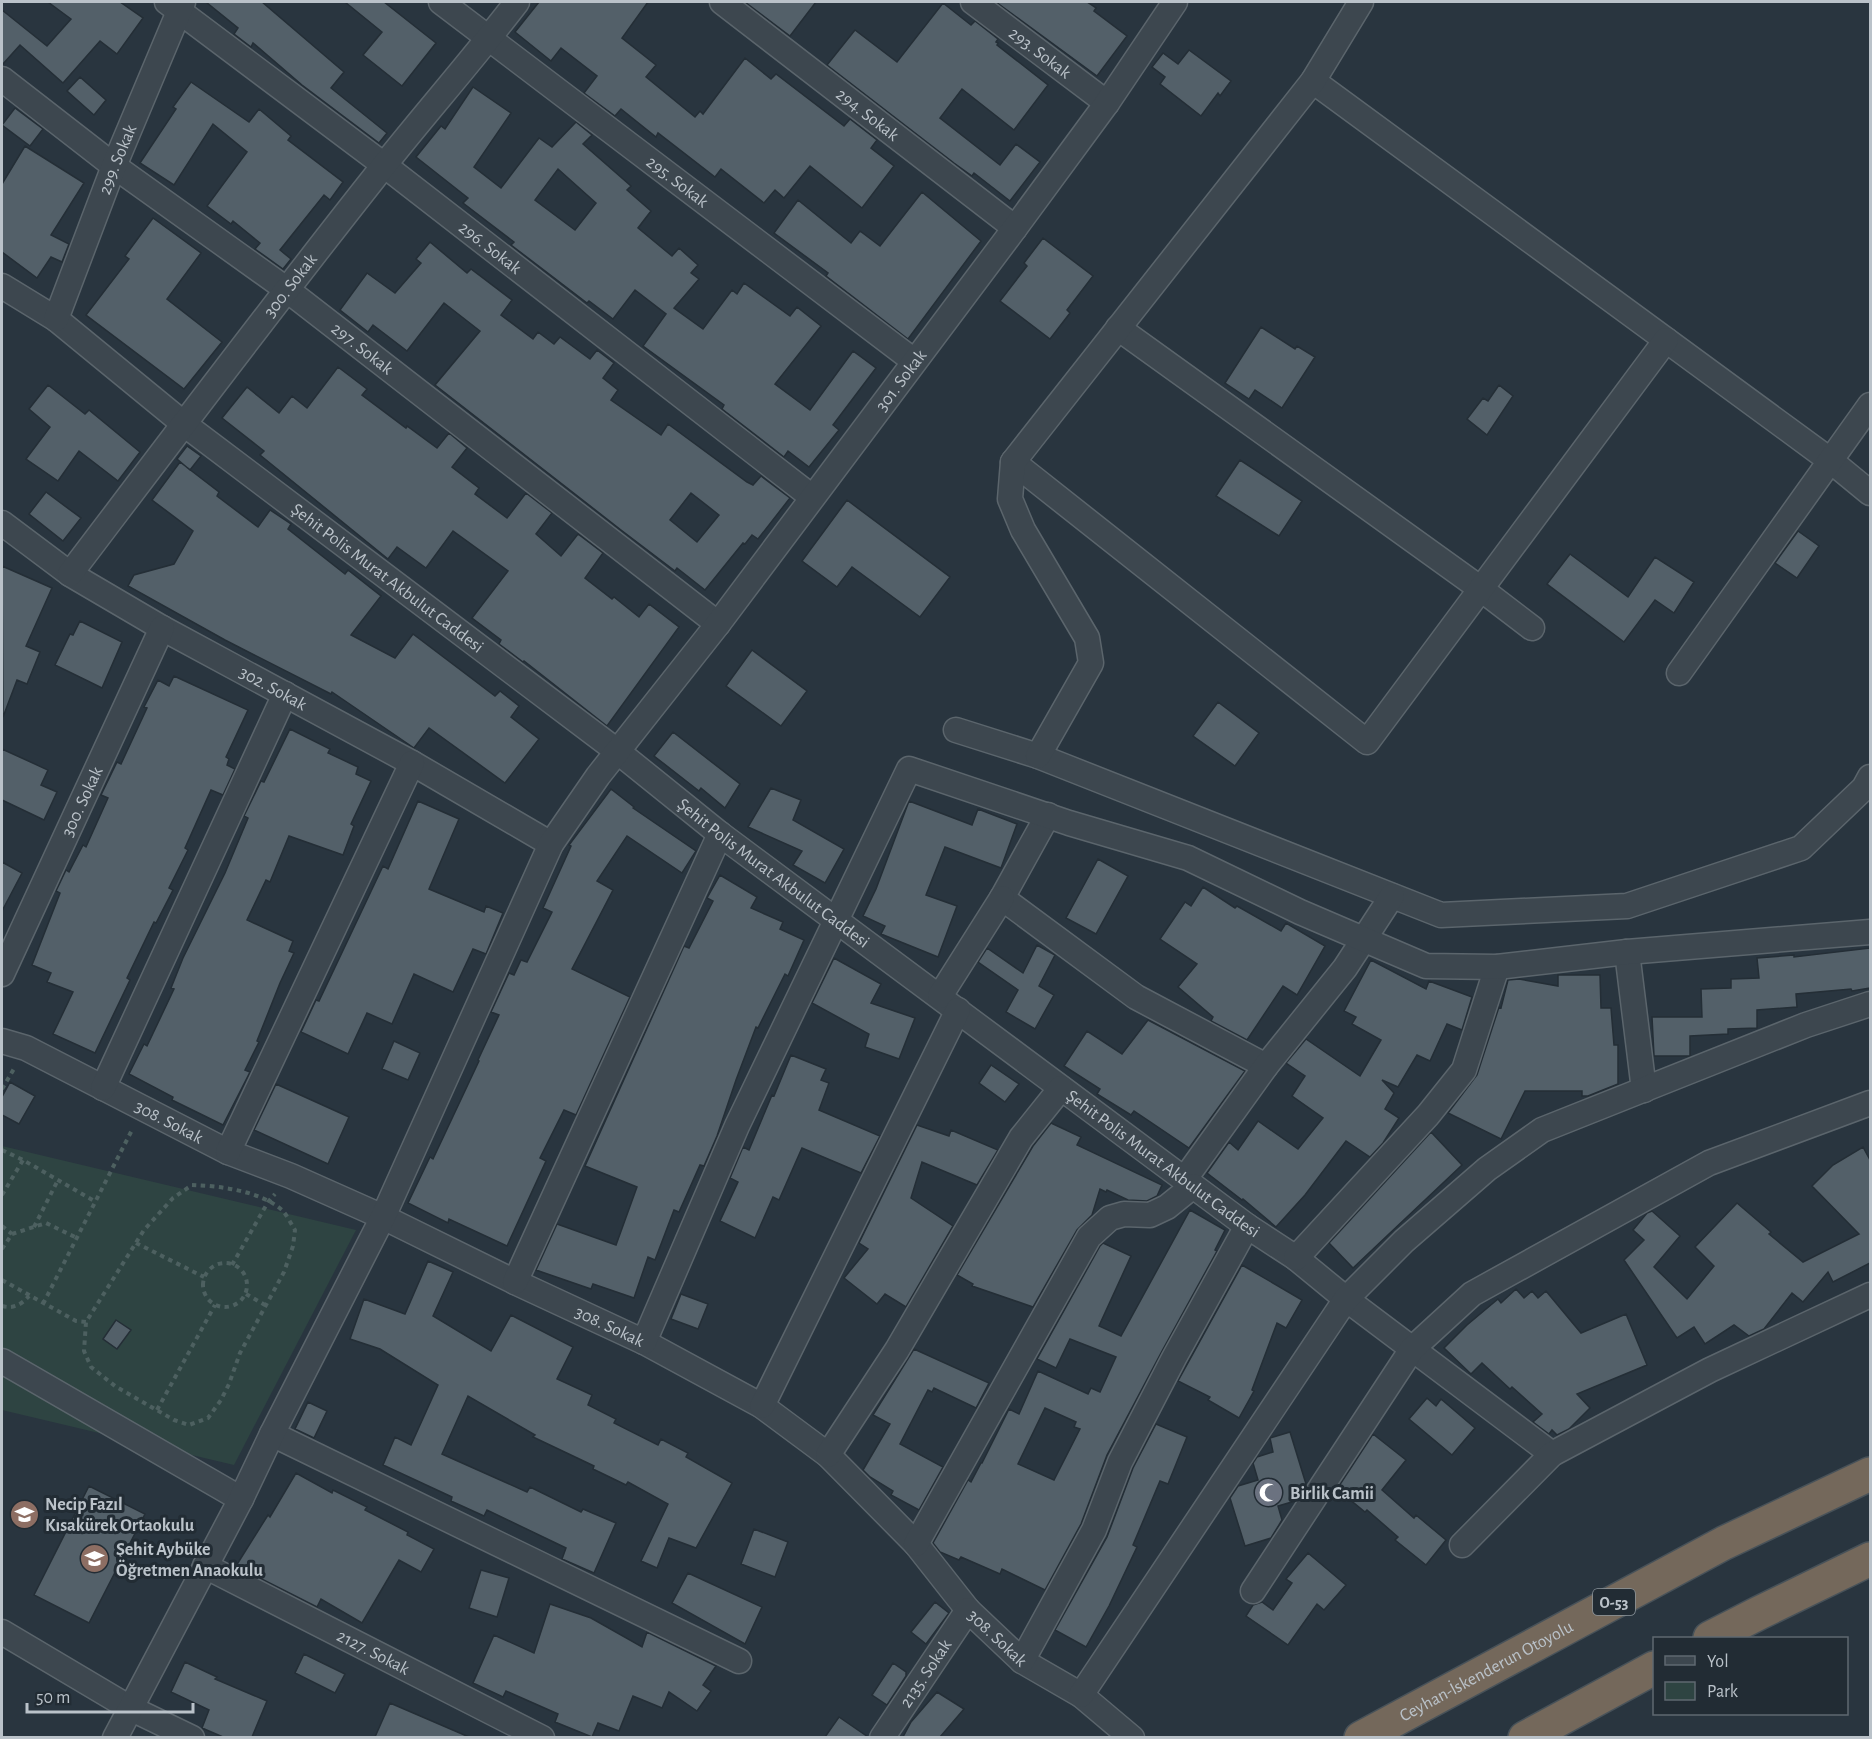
<svg xmlns="http://www.w3.org/2000/svg" width="1872" height="1739" font-family="'Alegreya Sans',sans-serif">
	<style>
		.green { fill: #2e4442 }
		.building { fill: #536069; stroke: #242e36; stroke-width: 1.5; fill-rule: evenodd }
		.lines { fill: none; stroke-linecap: round; stroke-linejoin: round }
		.minor-casing { stroke: #5b656c; stroke-width: 27 }
		.highway-casing { stroke: #485259; stroke-width: 36 }
		.path { stroke: #4d6060; stroke-width: 4; stroke-dasharray: 4.5 4.5; stroke-linecap: butt }
		.minor { stroke: #3d474f; stroke-width: 24 }
		.highway { stroke: #74685b; stroke-width: 33 }
		.labels { text-anchor: middle; stroke-width: 6; stroke-linejoin: round; paint-order: stroke }
		.shield { fill: #222c34; stroke: #8c959c; stroke-width: 1.5 }
		.shield-label { font-size: 16px; font-weight: bold; fill: #bac2c9 }
		.street-label { font-size: 18px; fill: #bac2c9; stroke: #222c34 }
		.poi-label { font-size: 18px; font-weight: bold; fill: #bac2c9; stroke: #222c34; text-anchor: start }
	</style>
	<rect width="100%" height="100%" fill="#29353f"/>
	<!-- green -->
	<path class="green" d="M2,1146L356,1230L234,1465L2,1410Z"/>
	<!-- building -->
	<path class="building" d="M48,2H120L143,18L117,54L100,41L63,83L20,45L2,65V10L47,46L71,19Z
		M206,2H262L344,72L331,88L387,133L379,143L302,85L253,43L251,47L234,34L238,28Z
		M345,2H384L436,43L402,86L363,55L382,32Z
		M539,2H648L622,38L656,65L646,77L695,117L700,111L703,114L745,58L771,79L776,74L844,126L850,119L877,140L871,148L894,166L862,208L810,166L784,198L775,190L764,203L721,169L715,177L658,133L656,137L621,109L615,116L584,93L597,76L561,48L551,61L515,32Z
		M745,2H816L790,36Z
		M996,2H1087L1096,8L1094,11L1127,36L1097,76Z
		M943,3L971,25L975,21L998,39L996,42L998,43L997,45L1048,85L1014,130L962,89L940,118L1000,165L1016,144L1040,162L1010,201L974,173L972,176L954,163L827,65L855,30L897,62Z
		M1189,50L1231,81L1220,96L1218,93L1201,116L1160,84L1165,77L1152,67L1163,53L1178,64Z
		M80,77L106,100L94,115L67,91Z
		M191,82L249,122L259,109L291,136L288,140L343,182L330,200L324,195L280,250L291,259L283,269L255,249L260,243L233,221L231,224L207,206L247,152L213,124L174,185L140,163L176,109L173,107Z
		M473,87L511,113L474,167L501,188L539,138L552,147L576,122L592,135L583,144L631,186L627,190L651,211L638,228L672,256L679,248L698,265L691,273L699,279L674,308L703,329L732,290L737,294L744,283L790,316L797,307L821,326L775,384L810,410L853,351L876,368L833,425L839,430L809,467L788,451L784,457L722,409L724,405L643,346L666,314L635,290L613,319L589,301L587,303L511,245L514,242L463,203L468,198L416,157L441,126L445,129ZM558,169L596,203L575,230L535,200Z
		M15,108L43,129L30,146L2,125Z
		M25,146L84,183L51,235L69,244L62,262L51,257L37,278L2,252V184Z
		M922,192L981,241L908,339L826,276L828,273L774,233L798,200L851,243L860,231L880,246Z
		M153,218L201,253L167,299L222,342L184,389L86,315L129,259L125,256Z
		M1043,238L1093,276L1067,310L1070,313L1050,339L1000,301L1027,266L1024,263Z
		M430,242L467,273L471,269L512,300L501,315L533,339L538,332L554,344L560,337L590,359L597,350L614,363L603,378L618,390L611,400L661,435L668,424L747,482L753,485L761,476L790,498L758,539L752,535L745,544L743,543L705,590L677,568L675,571L621,530L435,385L480,331L444,303L407,351L373,325L368,332L340,310L367,273L395,293L421,263L416,259ZM691,493L719,515L697,542L670,520Z
		M1261,327L1295,349L1297,346L1315,357L1282,408L1255,390L1249,399L1225,383Z
		M338,367L367,389L362,395L406,428L407,426L437,448L449,433L467,448L452,467L479,488L475,494L507,518L526,493L552,513L536,534L561,556L578,534L603,553L585,578L612,599L614,597L639,617L649,604L679,627L607,726L524,661L523,662L499,644L501,640L472,618L508,571L453,531L426,568L397,547L388,559L260,455L264,451L222,418L247,387L279,413L292,396L307,408Z
		M48,385L85,414L89,410L140,452L118,481L79,451L58,481L26,459L50,427L29,409Z
		M1499,385L1513,396L1487,435L1467,419L1483,398L1488,401Z
		M187,446L201,456L190,470L177,459Z
		M1240,460L1302,501L1279,536L1216,496Z
		M180,462L219,492L217,496L258,527L270,510L291,524L288,529L345,574L348,570L381,596L351,635L395,658L413,634L495,696L500,691L519,706L511,717L539,739L505,783L429,728L414,748L332,692L331,694L225,640L128,586L134,575L174,564L193,531L152,500Z
		M46,492L81,518L63,541L29,514Z
		M847,500L950,577L920,617L852,567L837,587L802,561Z
		M1798,531L1819,546L1797,578L1775,563Z
		M1570,554L1628,597L1655,557L1694,582L1674,613L1655,600L1624,642L1547,584Z
		M2,566L52,588L26,646L40,652L27,684L17,680L3,717Z
		M80,621L122,642L102,688L55,665L70,634L73,635Z
		M752,650L807,691L781,726L726,686Z
		M174,676L248,710L226,757L229,759L227,765L235,769L223,795L211,790L185,848L188,850L169,888L173,890L156,923L154,922L127,978L130,980L95,1053L53,1034L73,992L47,982L51,973L32,965L60,893L56,891L66,870L69,872L83,845L86,847L108,798L101,795L117,762L121,764L147,708L144,707L158,680L169,686Z
		M1218,702L1259,733L1235,766L1193,736Z
		M290,729L330,749L328,753L358,767L356,774L371,781L351,824L354,826L343,855L289,836L270,882L266,880L247,920L293,941L289,951L294,953L280,983L257,1041L259,1042L245,1070L250,1072L223,1125L172,1100L173,1097L129,1074L144,1044L147,1046L174,989L171,988L183,958L225,873L248,818L244,816L261,781L264,782Z
		M673,732L740,784L725,808L701,788L699,791L654,756Z
		M2,749L48,770L41,785L57,792L44,820L2,800Z
		M771,788L801,800L793,820L844,849L825,883L793,865L802,851L748,827Z
		M611,789L634,807L633,808L696,851L682,873L627,836L597,881L613,890L572,969L630,997L576,1115L564,1110L540,1158L546,1161L507,1246L449,1219L448,1223L408,1203L430,1157L433,1159L479,1061L478,1060L499,1015L491,1012L509,973L514,975L521,960L527,962L552,912L543,908L571,846L569,845Z
		M418,801L459,819L429,889L484,912L486,906L503,913L486,954L473,949L453,992L414,974L392,1024L367,1013L348,1054L301,1032L316,1000L319,1001L383,866L388,869Z
		M909,801L972,825L978,809L1017,824L1001,868L945,847L926,895L957,906L938,957L881,934L885,926L863,916L876,889Z
		M1098,859L1128,876L1096,934L1066,918Z
		M2,862L22,873L2,911Z
		M720,875L757,897L751,908L783,922L780,929L804,940L788,976L785,974L758,1028L756,1027L736,1080L717,1136L704,1166L700,1165L679,1212L674,1210L655,1260L648,1257L634,1298L593,1284L591,1289L536,1270L557,1224L616,1245L637,1187L585,1166L684,946L689,948L713,901L707,898Z
		M1203,887L1235,908L1237,906L1281,931L1286,923L1325,946L1297,995L1283,986L1247,1040L1211,1021L1213,1017L1178,987L1197,964L1160,939L1185,902L1191,906Z
		M1037,945L1055,955L1039,986L1054,995L1035,1029L1006,1012L1018,990L978,962L987,948L1023,973Z
		M1870,948V988L1852,991L1851,989L1796,994L1797,1007L1757,1010V1028L1728,1029V1034L1690,1036V1056H1654L1652,1017H1702L1701,989L1731,988V979L1759,978L1757,958L1794,955V957Z
		M834,958L881,984L871,1003L915,1018L899,1059L865,1047L869,1034L812,1003Z
		M1371,960L1426,989L1429,981L1472,997L1462,1030L1447,1024L1430,1061L1417,1055L1398,1087L1382,1080L1394,1093L1385,1109L1399,1118L1383,1143L1370,1157L1346,1141L1305,1195L1276,1227L1243,1199L1242,1200L1207,1173L1229,1142L1238,1150L1258,1121L1298,1149L1323,1118L1292,1096L1305,1076L1286,1063L1306,1039L1360,1076L1381,1040L1352,1024L1356,1017L1344,1011Z
		M1558,975H1600L1601,1008H1611L1614,1045H1618V1084L1588,1096H1582V1091H1525L1501,1139L1448,1113L1477,1075L1499,1007L1501,1008L1508,980L1519,979L1558,986Z
		M1148,1020L1245,1071L1189,1148L1134,1111L1131,1115L1097,1094L1100,1089L1064,1066L1087,1031L1122,1054Z
		M394,1041L420,1053L408,1080L382,1069Z
		M791,1055L826,1069L821,1080L829,1083L819,1110L880,1136L861,1173L802,1148L779,1200L773,1197L755,1238L720,1221L738,1182L730,1178L743,1147L749,1150L772,1095L774,1096Z
		M991,1065L1019,1084L1005,1102L979,1083Z
		M10,1082L35,1096L19,1124L2,1115V1097Z
		M276,1084L349,1117L328,1164L254,1130Z
		M1051,1123L1081,1137L1077,1145L1162,1185L1157,1196L1147,1201L1128,1200L1107,1190L1106,1192L1100,1189L1092,1215L1077,1230L1033,1307L972,1286L973,1284L957,1275L1033,1146Z
		M917,1125L949,1136L951,1130L998,1150L977,1185L922,1162L911,1198L953,1226L906,1307L885,1294L877,1304L844,1278L868,1249L859,1243Z
		M1431,1132L1462,1165L1353,1268L1329,1243Z
		M1863,1147L1870,1160V1263L1833,1282L1828,1272L1803,1302L1792,1293L1764,1329L1749,1336L1734,1325L1705,1344L1694,1327L1677,1338L1624,1260L1644,1240L1633,1230L1647,1213L1652,1211L1680,1236L1654,1267L1687,1299L1714,1266L1695,1247L1737,1203L1771,1232L1769,1234L1803,1262L1859,1234L1812,1186L1833,1165Z
		M1190,1210L1225,1230L1215,1250L1217,1251L1162,1351L1107,1455L1081,1524L1045,1590L1002,1569L1000,1574L961,1557L959,1560L940,1552L933,1543L968,1480L971,1482L981,1463H982L1009,1409L1019,1414L1038,1371L1088,1394L1091,1388L1100,1392L1116,1357L1070,1339L1056,1368L1037,1359L1100,1246L1103,1243L1131,1256L1099,1326L1121,1336ZM1045,1408L1076,1422L1074,1427L1080,1429L1054,1480L1018,1464Z
		M428,1261L453,1272L433,1316L491,1351L511,1315L573,1347L557,1379L592,1395L588,1405L616,1419L614,1423L658,1445L661,1439L688,1453L686,1457L732,1483L696,1548L669,1538L657,1568L641,1561L668,1504L628,1482L626,1485L593,1469L594,1466L533,1437L535,1435L468,1396L442,1454L527,1492L530,1487L581,1512L583,1509L616,1523L594,1573L562,1559L566,1548L487,1510L484,1516L451,1501L452,1497L383,1465L395,1437L411,1445L438,1385L380,1349L350,1339L364,1299L405,1314Z
		M1242,1265L1302,1300L1286,1328L1277,1323L1252,1390L1254,1391L1239,1418L1208,1400L1210,1397L1178,1381Z
		M1516,1289L1524,1298L1532,1291L1538,1298L1546,1291L1581,1333L1626,1314L1647,1365L1577,1394L1590,1408L1569,1429L1557,1435L1552,1430L1549,1434L1533,1422L1542,1414L1512,1387L1510,1389L1482,1363L1471,1374L1444,1348L1467,1325L1498,1299L1501,1303Z
		M681,1294L708,1304L698,1329L671,1319Z
		M116,1320L131,1330L117,1349L103,1339Z
		M914,1349L989,1383L976,1408L934,1388L932,1392L928,1390L900,1444L943,1467L919,1510L891,1495L893,1491L870,1477L863,1470L890,1424L873,1415Z
		M1427,1398L1436,1406L1441,1399L1475,1428L1452,1455L1409,1419Z
		M308,1402L327,1411L314,1438L295,1429Z
		M1156,1424L1187,1437L1168,1484L1160,1481L1133,1545L1137,1547L1109,1606L1086,1647L1055,1630L1107,1537L1133,1468Z
		M1290,1432L1306,1484L1295,1501L1278,1506L1282,1520L1271,1538L1245,1546L1230,1498L1238,1486L1258,1480L1253,1463L1257,1457L1273,1452L1270,1438Z
		M1373,1434L1406,1460L1382,1490L1414,1518L1416,1515L1446,1540L1426,1565L1395,1540L1398,1537L1367,1510L1365,1512L1337,1489Z
		M296,1473L332,1493L333,1490L367,1507L365,1510L408,1532L407,1535L434,1549L421,1572L399,1560L362,1623L321,1599L317,1607L236,1566L268,1515L270,1517Z
		M89,1486L145,1514L89,1623L34,1595Z
		M754,1529L788,1542L775,1577L741,1564Z
		M1308,1553L1346,1585L1324,1610L1317,1604L1288,1645L1246,1616L1253,1605L1262,1602L1273,1610L1292,1583L1286,1579Z
		M481,1570L509,1578L497,1617L469,1608Z
		M688,1573L762,1607L745,1644L672,1603Z
		M935,1602L949,1613L926,1644L911,1632Z
		M550,1604L591,1618L642,1647L647,1632L716,1666L703,1685L711,1691L697,1711L669,1692L662,1708L633,1696L619,1731L598,1723L592,1737L555,1722L558,1714L506,1691L503,1697L473,1683L494,1635L534,1653Z
		M304,1654L345,1674L335,1693L295,1673Z
		M185,1662L217,1677L215,1679L267,1701L252,1737H223L202,1728L209,1710L171,1692Z
		M893,1663L906,1672V1676L887,1705L872,1695Z
		M937,1692L964,1709L940,1737H903L911,1722Z
		M390,1703L469,1737H375Z
		M839,1717L868,1737H825Z"/>
	<g class="lines">
		<defs>
			<g id="minor">
				<path id="s1" d="M167,2L384,165L812,497"/>
				<path id="s2" d="M441,2L914,361"/>
				<path id="s3" d="M722,2L1015,228"/>
				<path id="s4" d="M973,2L1107,103"/>
				<path id="s5" d="M2,79L114,166L286,289L718,624"/>
				<path d="M1313,81L1831,461L1870,493"/>
				<path id="s6" d="M2,286L56,319L184,424L617,751L720,834L1247,1226L1296,1258L1346,1299L1552,1454"/>
				<path id="s7" d="M56,319L114,166L183,2"/>
				<path d="M1118,328L1481,589L1532,628"/>
				<path d="M1013,462L1367,742L1666,340"/>
				<path id="s8" d="M2,523L70,574L162,628L412,763L551,844"/>
				<path id="s9" d="M70,574C171,441 271,308 374,178C421,118 471,62 517,2"/>
				<path d="M1679,673L1870,405"/>
				<path d="M956,730L1038,756L1441,915L1627,906L1801,848L1864,788L1870,777"/>
				<path d="M1038,756L1091,663L1087,638L1023,530L1010,499L1013,462L1313,81L1361,2"/>
				<path d="M1048,815L1002,898L1136,997L1266,1066"/>
				<path d="M1627,952L1644,1090"/>
				<path id="s10" d="M2,974L162,628"/>
				<path d="M940,996L1002,898"/>
				<path id="s11" d="M2,1041L26,1048L228,1152L291,1176L383,1217L515,1282L644,1342L762,1406L828,1455L916,1544L968,1610L1022,1661L1081,1695L1132,1738"/>
				<path d="M103,1088L285,694"/>
				<path d="M228,1152L412,763"/>
				<path d="M1184,1180L1266,1066L1345,968L1392,896"/>
				<path d="M1296,1258L1428,1115L1464,1070L1497,967"/>
				<path d="M515,1282L720,834"/>
				<path d="M644,1342L737,1126L909,769L1069,823L1188,858L1300,912L1426,966L1497,967L1627,952L1870,932"/>
				<path d="M2,1361L241,1499"/>
				<path d="M762,1406L958,1010"/>
				<path d="M272,1434L739,1661"/>
				<path d="M828,1455L897,1350L1021,1138L1061,1088"/>
				<path d="M916,1544L1089,1237L1110,1218L1124,1214L1150,1215L1167,1207L1193,1186"/>
				<path d="M1462,1545L1552,1454L1710,1370L1870,1295"/>
				<path id="s12" d="M205,1566L542,1738"/>
				<path d="M1253,1591L1412,1349L1472,1294L1709,1163L1870,1103"/>
				<path d="M2,1632L130,1708L192,1738"/>
				<path d="M1022,1661L1094,1530L1120,1462L1174,1358L1247,1226"/>
				<path d="M1081,1695L1346,1299L1404,1241L1487,1169L1542,1130L1806,1025L1870,1004"/>
				<path id="s13" d="M115,1738L241,1499L272,1434L383,1217L551,844L598,776L718,624L1015,228L1107,103L1175,2"/>
				<path id="s14" d="M882,1738L968,1610"/>
			</g>
			<g id="highway">
				<path d="M1710,1638L1759,1613L1870,1559"/>
				<path id="s15" d="M1361,1738L1724,1543L1870,1474"/>
				<path d="M1525,1738L1654,1668"/>
			</g>
		</defs>
		<!-- minor casing -->
		<use href="#minor" class="minor-casing"/>
		<!-- highway casing -->
		<use href="#highway" class="highway-casing"/>
		<!-- path -->
		<path class="path" d="M2,1089L15,1067
			M2,1150L23,1160L96,1202
			M192,1185C221,1186 260,1191 282,1210C287,1215 291,1224 295,1230L293,1246L284,1272L240,1353L229,1384L221,1400L208,1418L189,1425L174,1420L115,1386L91,1367L84,1351L86,1322L144,1230L173,1198Z
			M2,1195L23,1160
			M2,1226L12,1234
			M34,1227L58,1180
			M136,1243L204,1277
			M2,1249L12,1234L46,1223L77,1238
			M203 1285a22 22 0 1 1 44 0a22 22 0 1 1-44 0Z
			M232,1265L268,1202L275,1194
			M2,1280L76,1321L86,1322
			M246,1294L265,1305
			M43,1304L133,1128
			M2,1306C13,1309 21,1305 29,1296
			M157,1410L215,1305"/>
		<!-- minor -->
		<use href="#minor" class="minor"/>
		<!-- highway -->
		<use href="#highway" class="highway"/>
	</g>
	<!-- icons -->
	<defs>
		<symbol id="mosque-disc" viewBox="-11 -11 22 22"><circle r="9.5" fill="#6b7280" stroke="#222c34"/><path d="M3.5-4.9A6 6 0 1 0 3.5 4.9A5 5 0 1 1 3.5-4.9Z" fill="#fff"/></symbol>
		<symbol id="school-disc" viewBox="-11 -11 22 22"><circle r="9.5" fill="#8d6e63" stroke="#222c34"/><path d="M0-5L7-2L0 1L-7-2ZM-4 1L0 2.5L4 1V4Q0 6-4 4Z" fill="#fff"/></symbol>
	</defs>
	<g fill-rule="evenodd">
		<use href="#mosque-disc" x="1252" y="1476" width="33" height="33"/>
		<use href="#school-disc" x="8" y="1498" width="33" height="33"/>
		<use href="#school-disc" x="78" y="1542" width="33" height="33"/>
	</g>
	<g class="labels">
		<!-- shield labels -->
		<rect class="shield" x="1593" y="1589" width="42" height="26" rx="4.5"/>
		<g class="shield-label">
			<text x="1614" y="1608">O-53</text>
		</g>
		<!-- street labels -->
		<g class="street-label">
			<text dy="6" stroke="none"><textPath href="#s4" startOffset="84">293. Sokak</textPath></text>
			<text dy="6" stroke="none"><textPath href="#s3" startOffset="184">294. Sokak</textPath></text>
			<text dy="6" stroke="none"><textPath href="#s7" startOffset="171">299. Sokak</textPath></text>
			<text dy="6" stroke="none"><textPath href="#s2" startOffset="297">295. Sokak</textPath></text>
			<text dy="6" stroke="none"><textPath href="#s1" startOffset="406">296. Sokak</textPath></text>
			<text dy="6" stroke="none"><textPath href="#s9" startOffset="363">300. Sokak</textPath></text>
			<text dy="6" stroke="none"><textPath href="#s5" startOffset="450">297. Sokak</textPath></text>
			<text dy="6" stroke="none"><textPath href="#s13" startOffset="1576">301. Sokak</textPath></text>
			<text dy="6" stroke="none"><textPath href="#s6" startOffset="484">Şehit Polis Murat Akbulut Caddesi</textPath></text>
			<text dy="6" stroke="none"><textPath href="#s8" startOffset="318">302. Sokak</textPath></text>
			<text dy="6" stroke="none"><textPath href="#s10" startOffset="190">300. Sokak</textPath></text>
			<text dy="6" stroke="none"><textPath href="#s6" startOffset="970">Şehit Polis Murat Akbulut Caddesi</textPath></text>
			<text dy="6" stroke="none"><textPath href="#s11" startOffset="186">308. Sokak</textPath></text>
			<text dy="6" stroke="none"><textPath href="#s6" startOffset="1456">Şehit Polis Murat Akbulut Caddesi</textPath></text>
			<text dy="6" stroke="none"><textPath href="#s11" startOffset="672">308. Sokak</textPath></text>
			<text dy="6" stroke="none"><textPath href="#s11" startOffset="1176">308. Sokak</textPath></text>
			<text dy="6" stroke="none"><textPath href="#s12" startOffset="189">2127. Sokak</textPath></text>
			<text dy="6" stroke="none"><textPath href="#s15" startOffset="142">Ceyhan-İskenderun Otoyolu</textPath></text>
			<text dy="6" stroke="none"><textPath href="#s14" startOffset="78">2135. Sokak</textPath></text>
		</g>
		<!-- poi labels -->
		<g class="poi-label">
			<text x="1290" y="1499">Birlik Camii</text>
			<text x="45" y="1510">Necip Fazıl<tspan x="45" dy="21">Kısakürek Ortaokulu</tspan></text>
			<text x="116" y="1555">Şehit Aybüke<tspan x="116" dy="21">Öğretmen Anaokulu</tspan></text>
		</g>
	</g>
	<!-- border -->
	<rect width="1872" height="1739" fill="none" stroke="#bac2c9" stroke-width="6"/>
	<!-- legend -->
	<rect x="1653" y="1637" width="195" height="78" fill="#222c34" stroke="#5f6870" stroke-width="1.5"/>
	<rect x="1665" y="1656" width="30" height="9" fill="#3d474f" stroke="#5f6870" stroke-width="1.5"/>
	<text x="1707" y="1667" font-size="18" fill="#bac2c9">Yol</text>
	<rect x="1665" y="1682" width="30" height="18" fill="#2e4442" stroke="#5f6870" stroke-width="1.5"/>
	<text x="1707" y="1697" font-size="18" fill="#bac2c9">Park</text>
	<!-- scale -->
	<path d="M27 1703v9h166v-9" fill="none" stroke="#bac2c9" stroke-width="3"/>
	<text x="36" y="1703" font-size="18" fill="#bac2c9" stroke="#222c34" stroke-width="4.5" paint-order="stroke">50 m</text>
</svg>
